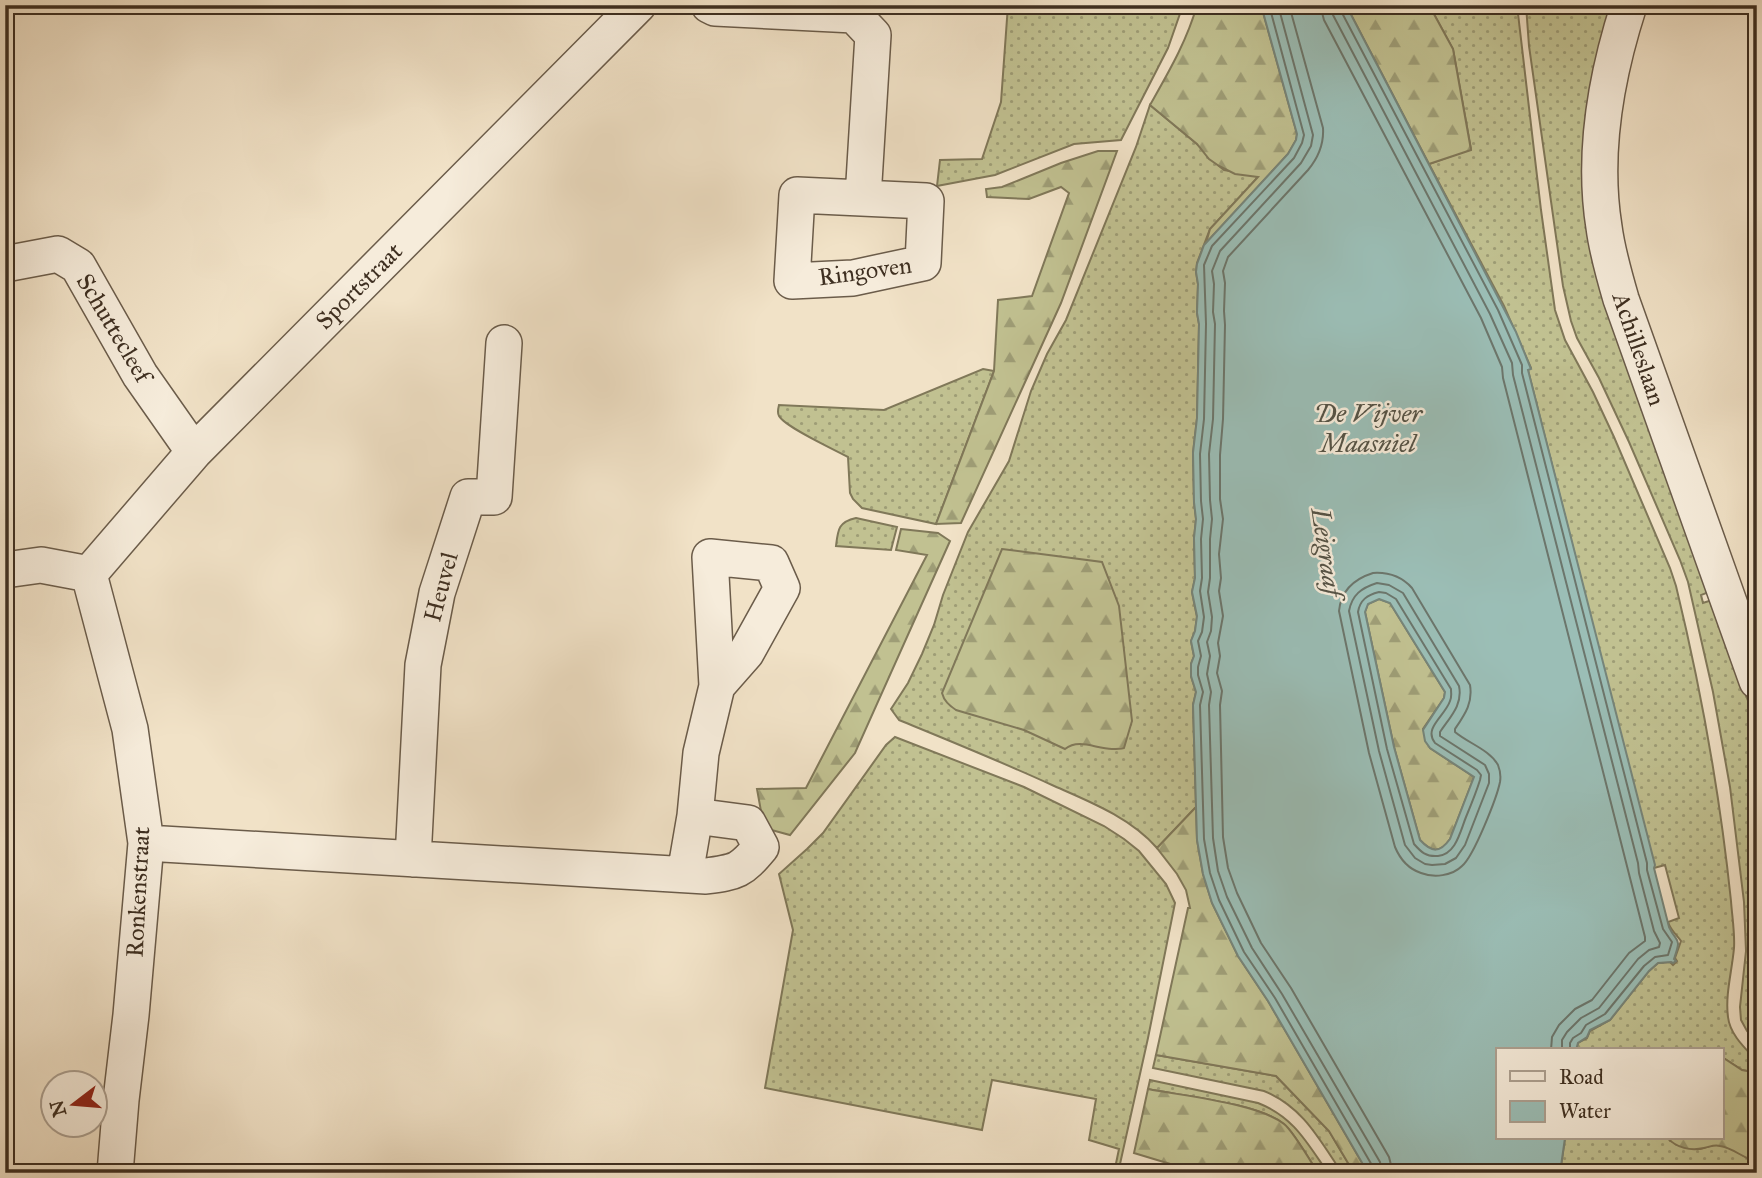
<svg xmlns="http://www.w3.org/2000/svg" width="1762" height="1178" font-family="'IM FELL Great Primer',serif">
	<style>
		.grass { fill: url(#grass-dots); stroke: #807859; stroke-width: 2 }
		.forest { fill: url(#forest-firs); stroke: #807859; stroke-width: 2 }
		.water { fill: #9bbeb6; stroke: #76857a; stroke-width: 2; fill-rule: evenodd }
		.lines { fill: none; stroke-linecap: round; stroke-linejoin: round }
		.shore { stroke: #6c766c; stroke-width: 2 }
		.minor-casing { stroke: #6b5c4a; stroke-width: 38 }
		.minor { stroke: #f6ecdb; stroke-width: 35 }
		.labels { text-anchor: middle; stroke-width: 5; stroke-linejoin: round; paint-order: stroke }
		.street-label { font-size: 24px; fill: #3e2f21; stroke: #f6ecdb }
		.water-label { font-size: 26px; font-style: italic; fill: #555346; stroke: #f6ecdb }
	</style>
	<defs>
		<pattern id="grass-dots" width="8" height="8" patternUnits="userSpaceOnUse" patternTransform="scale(1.75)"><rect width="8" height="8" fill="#c1c191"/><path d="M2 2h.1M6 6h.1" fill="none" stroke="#9e9d76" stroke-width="1.8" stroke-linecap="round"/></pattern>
		<pattern id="forest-firs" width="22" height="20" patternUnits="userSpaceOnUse" patternTransform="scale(1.75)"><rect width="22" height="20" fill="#c1c191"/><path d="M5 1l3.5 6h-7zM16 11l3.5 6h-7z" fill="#9e9d76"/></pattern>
	</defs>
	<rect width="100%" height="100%" fill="#f1e2c7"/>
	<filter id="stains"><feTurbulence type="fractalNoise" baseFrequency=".00286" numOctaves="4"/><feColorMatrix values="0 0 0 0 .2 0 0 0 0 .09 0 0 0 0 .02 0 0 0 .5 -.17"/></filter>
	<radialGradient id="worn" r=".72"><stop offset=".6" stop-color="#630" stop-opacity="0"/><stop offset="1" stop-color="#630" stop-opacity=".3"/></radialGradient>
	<!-- grass -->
	<path class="grass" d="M1008,5H1183L1168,48L1121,140L1074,144L995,175L937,186L940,160L982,159L1001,102Z
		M1429,5H1517L1541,210L1555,310L1565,340L1593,392L1614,437L1670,568L1676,586C1701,689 1720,795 1731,901C1732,916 1735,933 1734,948C1732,971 1725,995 1728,1017C1730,1035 1746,1049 1757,1061V1078L1752,1072L1742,1070L1722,1057V1050H1576L1578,1043L1587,1038L1590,1031L1610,1020L1649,971L1658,963L1670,962L1673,965L1677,961L1675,958L1681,941C1677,935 1671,931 1668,922L1679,918L1665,865L1654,868L1528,370L1531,368L1504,306L1429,164L1471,149L1453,49Z
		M1526,5H1611L1586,128L1709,592L1701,595L1703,603L1712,600L1757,726V1042L1747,1031L1741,1020L1740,1007L1746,951L1744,902L1730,787L1713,692L1688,582L1680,560L1629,442L1599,378L1577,338L1571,321L1563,286L1529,46Z
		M1150,105L1197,144L1219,166L1224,170L1259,176L1210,229L1197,263L1196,272L1198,284L1197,313L1199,324L1197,418L1193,453L1194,502L1196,519L1194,538L1195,578L1192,592L1197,617L1195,631L1191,641L1194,656L1191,664V676L1196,692L1193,705L1196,807L1157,848C1130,817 1088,801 1052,785C1002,762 950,741 899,720L891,709L908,683L922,654L934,625L943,595L968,532L1009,461L1031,391L1047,354L1066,320L1136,147Z
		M983,369L994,371L936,524L862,508L853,499L850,493L848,457C835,450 785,427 779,416C777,413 778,409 779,405L884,410Z
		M856,518L897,527L891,550L836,546C838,530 838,522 856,518Z
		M895,737L1024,787L1104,826L1124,839L1139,851L1166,884L1175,903L1148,1038L1118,1173H1114L1119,1149L1089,1140L1096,1099L992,1080L982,1130L765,1088L793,930L779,874L807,849L823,833L886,745Z
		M1156,1055L1276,1076L1329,1131L1354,1173H1342C1319,1139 1303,1107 1264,1091L1153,1068Z
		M1150,1080L1258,1103C1294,1117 1307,1143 1328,1173H1318C1311,1162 1293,1131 1284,1124C1257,1103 1183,1096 1148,1089Z
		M1565,1138H1668L1670,1141L1700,1149L1717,1144L1732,1149L1749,1159L1757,1161V1173H1560Z"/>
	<!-- forest -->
	<path class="forest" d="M1197,5H1261L1297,134L1296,140L1288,154L1206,243L1210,229L1258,177L1235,174L1219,166L1209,159L1197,144L1150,105C1168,73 1187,41 1197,5Z
		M1346,5H1429L1453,49L1471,150L1429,164Z
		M1098,151H1117L1061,303L961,523L936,524L994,371L998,300L1032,296L1069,193L1061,187L1029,199L987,197L986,189L1002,187L1061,163Z
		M901,529L938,533L950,541L855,753L790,835L764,828L757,789L806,788L927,555L896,550Z
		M1002,549L1102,562L1119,606L1132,721L1124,748C1120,749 1116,749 1112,749C1096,749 1079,738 1065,749L1024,730L956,710C949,705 944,701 942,693Z
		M1379,599L1390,603L1445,692L1444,698L1423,729L1430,748L1474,777L1450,839C1440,853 1432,853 1420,840L1394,747L1365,612L1368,604Z
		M1196,807L1197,840L1203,874L1212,903L1238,956L1268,1001L1368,1173H1354L1329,1131L1276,1076L1156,1055L1188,908H1190L1186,890L1177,874L1157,848Z
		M1722,1057L1742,1070L1752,1072L1757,1078V1161C1743,1159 1734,1148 1720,1146C1714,1144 1710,1147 1704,1148C1691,1151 1676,1148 1668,1138H1722Z
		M1148,1089C1183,1096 1257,1103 1284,1124C1293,1131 1311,1162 1318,1173H1200L1134,1153Z"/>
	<!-- water -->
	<path class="water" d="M1261,5H1346L1516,332L1531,369L1528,370L1655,865L1654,868L1669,927C1677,944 1682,936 1674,959L1676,961L1673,963L1671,962L1658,963L1649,971L1610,1020L1590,1030L1587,1037L1578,1043L1576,1050H1498V1138H1565L1560,1173H1368L1268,1001L1238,956L1212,903L1203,874L1197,840L1193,705L1196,692L1191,676V664L1194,656L1191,641L1195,631L1197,616L1192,592L1195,578L1194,538L1196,519L1194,502L1193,453L1197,418L1199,324L1197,313L1198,284L1196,272L1197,264L1204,245L1288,154L1296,140L1297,134ZM1379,599L1390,603L1445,692L1444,698L1423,730L1425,741L1430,748L1474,777L1450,839C1440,853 1432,853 1420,840L1394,747L1365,612L1368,604Z"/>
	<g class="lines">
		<!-- shore -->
		<path class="shore" d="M1269,5L1304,135L1302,143L1294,158L1212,246L1204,265L1206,324L1204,419L1200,454L1201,501L1203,519L1201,539L1202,578L1200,591L1204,617L1202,632L1198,641L1201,656L1198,667V675L1203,692L1200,705L1204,839L1210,873L1219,900L1244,952L1275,998L1373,1167L1374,1173
			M1278,5L1313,135L1311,146L1301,163L1220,251L1212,271L1214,284L1213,312L1215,324L1213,419L1209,454L1210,500L1212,519L1210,539V578L1208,592L1212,617L1211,631L1207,642L1210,656L1207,674L1211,692L1209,705L1213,838L1218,871L1227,897L1252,948L1282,994L1380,1162L1382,1173
			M1289,5L1323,128C1324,144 1318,158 1308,170L1228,257L1223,271L1225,283L1224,311L1225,325L1223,419L1220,455V499L1223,519L1219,554L1221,578L1219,591L1223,616L1218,643L1220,656L1217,673L1222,691L1220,705L1223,837L1228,868L1237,893L1261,943L1291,988L1389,1157L1393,1173
			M1320,5L1324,20L1481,318L1502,367L1503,378L1645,937V941L1629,953L1592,1000L1575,1009L1559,1025L1552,1037L1551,1050
			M1331,5L1333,15L1490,314L1512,363L1513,375L1638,863L1639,873L1654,931L1660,943L1659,947L1649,950L1638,959L1599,1008L1581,1018L1567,1032L1562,1040V1050
			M1340,5L1341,11L1498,310L1522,365V373L1647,863V870L1663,929L1672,942L1668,955L1655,957L1644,966L1605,1014L1586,1025L1581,1033L1573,1038L1570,1043V1050
			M1373,573C1388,572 1402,577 1412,588L1470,685C1473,703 1465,714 1455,729V732C1468,743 1490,750 1498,765C1500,770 1501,776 1500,782C1497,797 1474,856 1462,866C1452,876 1434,878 1421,873C1409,869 1400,859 1395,847L1369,753L1339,611C1341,590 1354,579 1373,573Z
			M1377,583L1389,585L1403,593L1459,686C1463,705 1450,717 1440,732V736L1485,765L1489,774V783L1465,845L1456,858L1445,864L1432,865L1425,864L1415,858L1405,845L1379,751L1349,611C1352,595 1361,588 1377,583Z
			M1379,592L1386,593L1396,599L1451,689C1451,694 1452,697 1450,701C1445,716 1423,728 1435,743L1477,770L1481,775L1480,780C1476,793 1471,805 1466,817C1460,832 1456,854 1438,856C1426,857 1421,852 1414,844L1387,749L1358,612C1360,600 1367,595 1379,592Z"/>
		<defs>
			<path id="minor" d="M709,5L715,8L854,15L873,35L863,198
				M1629,5C1606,76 1592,152 1604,227C1607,251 1614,275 1621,299L1757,681
				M797,195L926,201L923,263L853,278L792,281Z
				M5,264L58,254L78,266L140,375L194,452
				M5,570L41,565L89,574
				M89,574L194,452L638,5
				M89,574L130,729L146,843L131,1015L121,1100L115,1173
				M146,843L706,876C737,872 741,871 761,847L748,823L695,816
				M413,859L423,665L437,593L468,497H494L504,343
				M685,874L695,816L701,753L717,686L710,557L771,563L782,588L746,653L717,686"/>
		</defs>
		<!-- minor casing -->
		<use href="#minor" class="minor-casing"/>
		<!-- minor -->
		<use href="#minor" class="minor"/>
	</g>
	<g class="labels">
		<!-- street labels -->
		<g class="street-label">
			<text transform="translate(865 271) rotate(-8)" y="8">Ringoven</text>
			<text transform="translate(359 286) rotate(-45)" y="8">Sportstraat</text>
			<text transform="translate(114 328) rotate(59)" y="8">Schuttecleef</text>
			<text transform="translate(1639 349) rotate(71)" y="8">Achilleslaan</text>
			<text transform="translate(441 587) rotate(-75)" y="8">Heuvel</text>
			<text transform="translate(138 892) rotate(-87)" y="8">Ronkenstraat</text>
		</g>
		<!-- water labels -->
		<g class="water-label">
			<text x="1368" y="422">De Vijver<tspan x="1368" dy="30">Maasniel</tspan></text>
			<text transform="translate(1327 552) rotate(81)" y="9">Leigraaf</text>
		</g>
	</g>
	<!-- margin -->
	<rect width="1762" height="1178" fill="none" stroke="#f1e2c7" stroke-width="28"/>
	<rect x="7" y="7" width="1748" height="1164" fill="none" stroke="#3e2f21" stroke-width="3.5"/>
	<rect x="14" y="14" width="1734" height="1150" fill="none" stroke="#3e2f21" stroke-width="2"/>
	<!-- legend -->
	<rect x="1496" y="1048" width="228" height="91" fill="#f6ecdb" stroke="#aca091" stroke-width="2"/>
	<rect x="1510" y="1071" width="35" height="10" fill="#f6ecdb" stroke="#aca091" stroke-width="2"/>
	<text x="1559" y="1084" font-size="21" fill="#3e2f21">Road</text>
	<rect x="1510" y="1101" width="35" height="21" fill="#9bbeb6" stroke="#aca091" stroke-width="2"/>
	<text x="1559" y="1118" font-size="21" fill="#3e2f21">Water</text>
	<!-- north arrow -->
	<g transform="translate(74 1104) rotate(254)"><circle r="33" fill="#f6ecdb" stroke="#aca091" stroke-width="2"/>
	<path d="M0-5L12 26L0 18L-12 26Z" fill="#8f2418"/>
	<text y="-10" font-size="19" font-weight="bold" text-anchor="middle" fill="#3e2f21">N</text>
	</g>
	<rect width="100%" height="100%" filter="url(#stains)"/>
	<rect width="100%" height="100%" fill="url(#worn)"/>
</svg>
